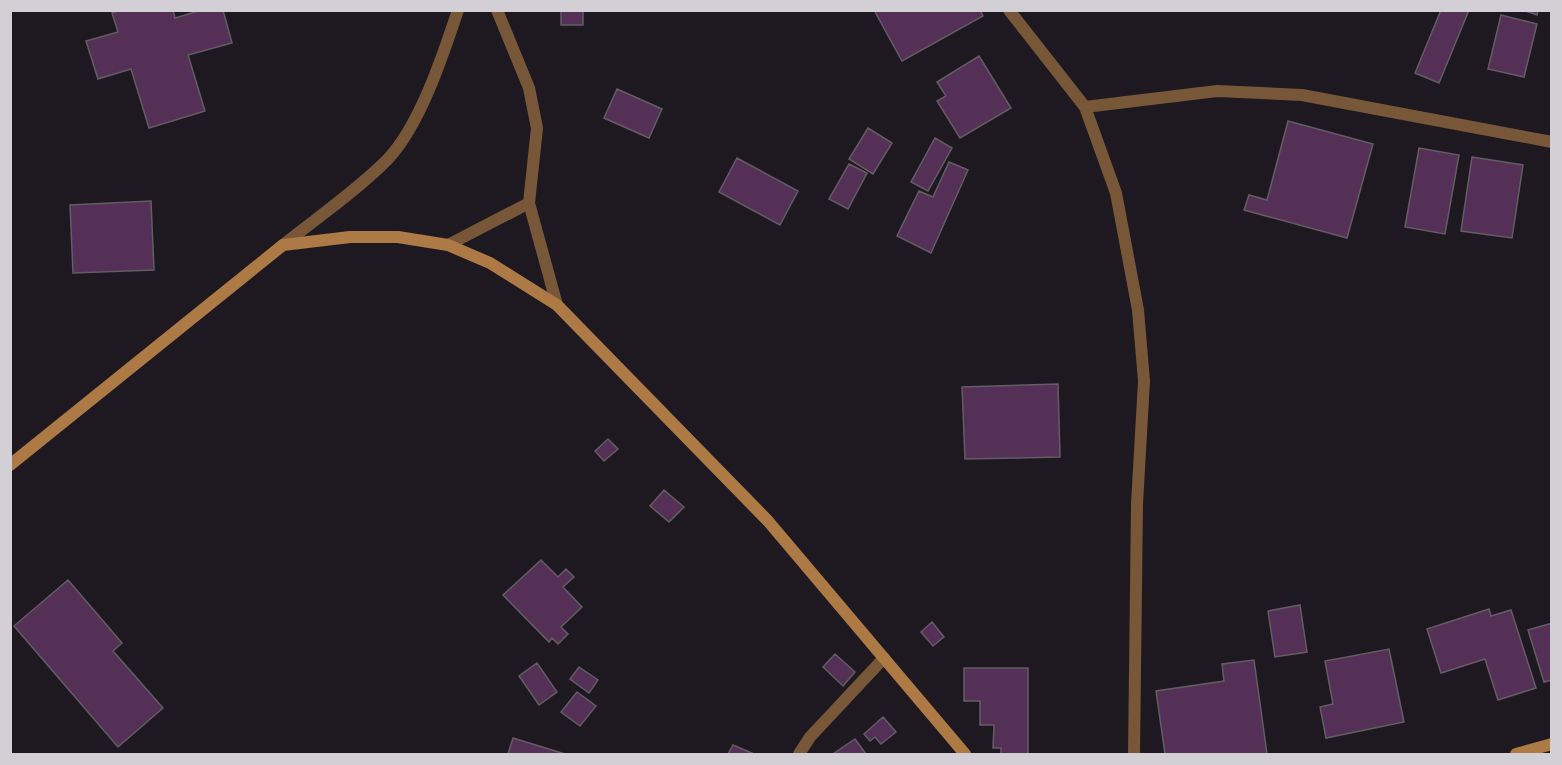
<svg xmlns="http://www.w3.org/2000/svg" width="1562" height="765" font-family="Barlow,sans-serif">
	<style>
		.building { fill: #543056; stroke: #635c63; stroke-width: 1.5 }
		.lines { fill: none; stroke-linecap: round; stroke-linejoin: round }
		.street { stroke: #775738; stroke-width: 12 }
		.secondary { stroke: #ad7945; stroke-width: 12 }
	</style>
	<rect width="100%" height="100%" fill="#1e1920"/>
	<!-- building -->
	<path class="building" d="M121,10H173L175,18L202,10H223L232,43L188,55L205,111L149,128L131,69L98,79L86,41L118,32L112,13Z
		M561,10H583V25H561Z
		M874,10H980L983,16L902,61Z
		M1441,10H1469L1439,83L1415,73Z
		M1523,10H1538L1537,15Z
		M1501,15L1537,24L1524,77L1488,69Z
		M979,56L1011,108L960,138L937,101L946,96L937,82Z
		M617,89L662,109L649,138L604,118Z
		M1288,121L1373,144L1347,238L1244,210L1249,195L1267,200Z
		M868,128L892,143L873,174L849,159Z
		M935,138L952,148L928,191L911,182Z
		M1419,148L1459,155L1445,234L1405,227Z
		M1472,157L1523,165L1512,238L1461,231Z
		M737,158L798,191L780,225L719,192Z
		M949,162L968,170L931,253L897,236L919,191L933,197Z
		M849,164L867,173L848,209L829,199Z
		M151,201L154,270L73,273L70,205Z
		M1058,384L1060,457L965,459L962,387Z
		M608,439L618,449L604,461L595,451Z
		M664,490L684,507L669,522L650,506Z
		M541,560L558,577L566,569L574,577L563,587L582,607L561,627L568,634L558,644L552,638L549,642L503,595Z
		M68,580L122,643L113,651L163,708L118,747L14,626Z
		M1300,605L1307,652L1275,657L1268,611Z
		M1489,609L1491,616L1511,610L1536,688L1498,700L1485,659L1441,673L1427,629Z
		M932,622L944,637L933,646L921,632Z
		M1552,623V680L1544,682L1528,630Z
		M1389,649L1404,722L1326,738L1320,707L1333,704L1325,661Z
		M835,654L855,672L843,686L823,667Z
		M1254,660L1267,754H1165L1156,691L1224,681L1222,664Z
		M537,663L557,692L539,705L519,676Z
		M579,667L598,680L589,693L570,679Z
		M964,668H1028V754H1001V748H993L994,725H980V701H964Z
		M577,692L596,706L580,726L561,712Z
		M883,717L896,732L881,744L875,737L870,741L864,734Z
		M513,738L565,754H508Z
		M855,739L866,754H833Z
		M733,745L754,754H728Z"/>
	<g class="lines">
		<!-- street -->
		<path class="street" d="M497,10L529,88L537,128L529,203L557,305
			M1009,10L1085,107L1116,193L1138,310L1144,381L1137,504L1134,754
			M1085,107L1217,91L1302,95L1552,142
			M283,245C318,217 356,191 387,160C420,126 443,55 458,10
			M448,245L529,203
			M799,754L810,737L884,658"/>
		<!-- secondary -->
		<path class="secondary" d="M10,465L283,245L350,237H398L448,245L490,263L557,305L768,521L965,754
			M1516,754L1552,744"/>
	</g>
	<!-- border -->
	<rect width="1562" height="765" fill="none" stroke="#d3d0d5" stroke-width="24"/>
</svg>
